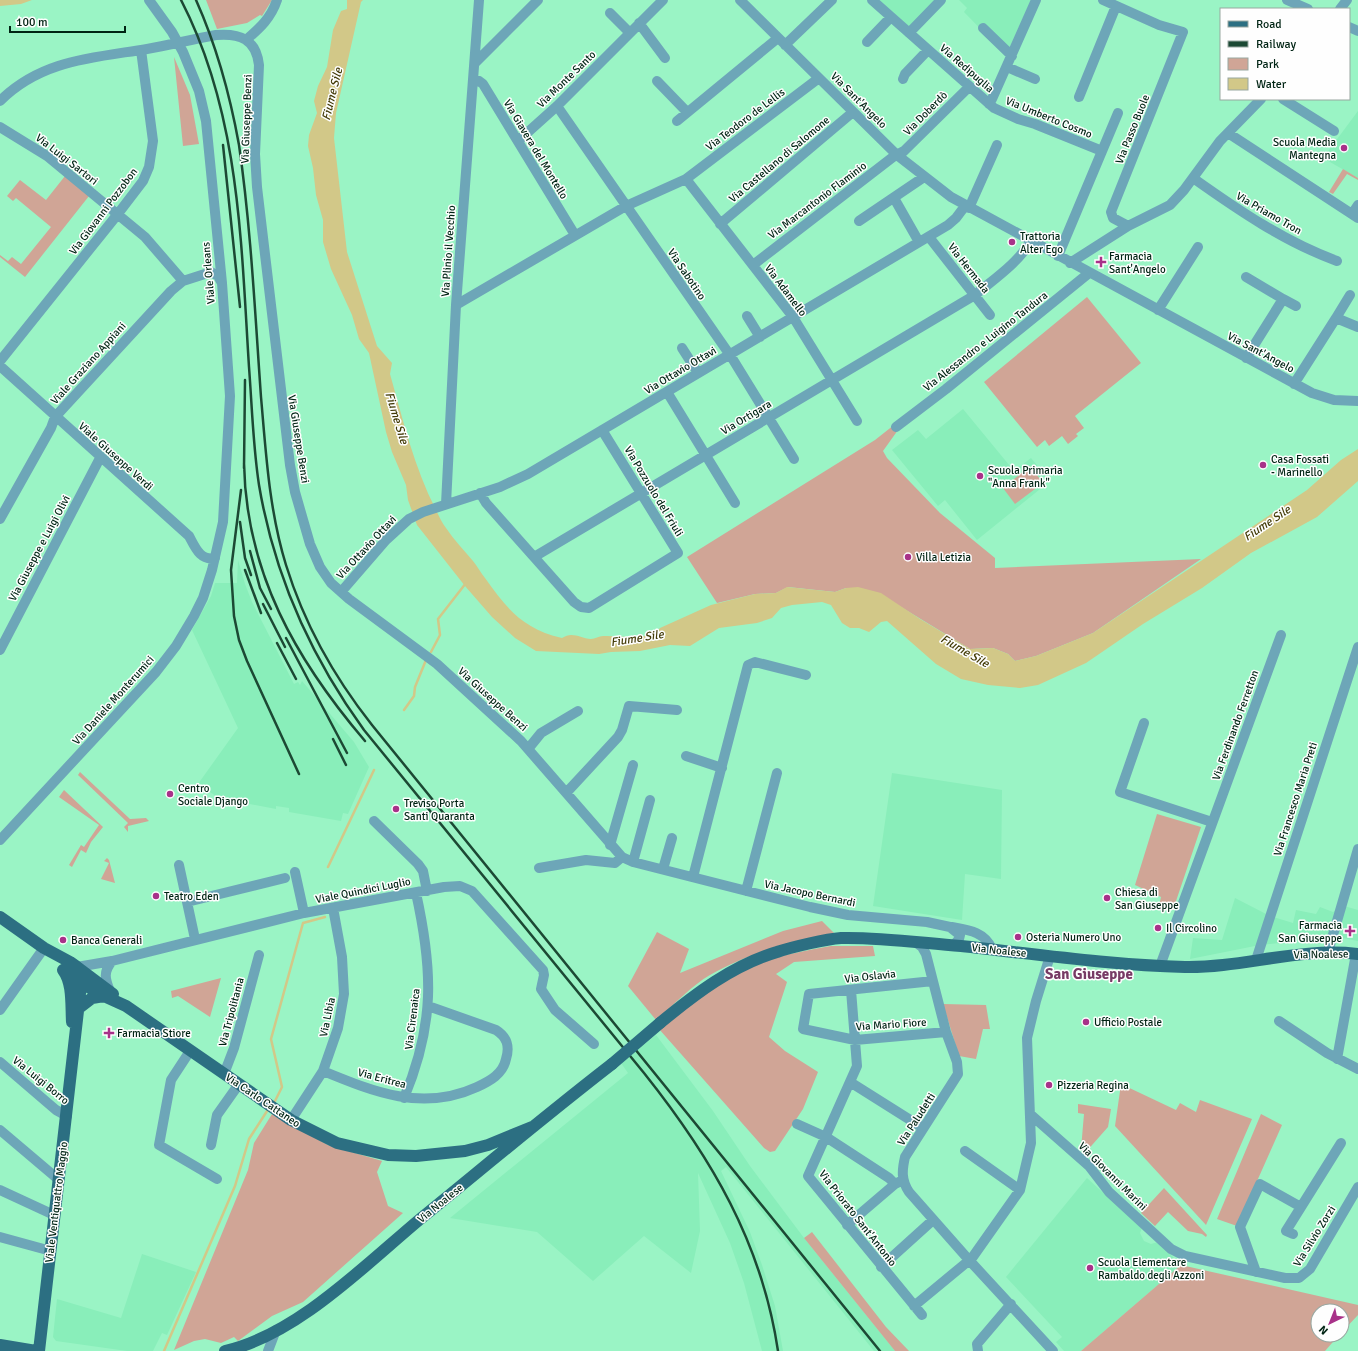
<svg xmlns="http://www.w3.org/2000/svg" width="1358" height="1351" font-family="Signika,sans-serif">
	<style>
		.built { fill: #89eeba }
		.green { fill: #d0a596 }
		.water { fill: #d2c888 }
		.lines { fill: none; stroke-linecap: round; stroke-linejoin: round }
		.stream { stroke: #d2c888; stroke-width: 2.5 }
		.minor { stroke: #6da6b8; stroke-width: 10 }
		.major { stroke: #2c6f82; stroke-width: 12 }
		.rail { stroke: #1c4934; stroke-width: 2.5 }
		.major-bridge { stroke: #2c6f82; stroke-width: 12 }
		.poi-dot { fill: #a83189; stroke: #fefefe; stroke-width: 1.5 }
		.labels { text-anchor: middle; stroke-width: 3; stroke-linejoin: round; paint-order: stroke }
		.street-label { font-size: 11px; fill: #002414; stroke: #fefefe }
		.poi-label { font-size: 11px; fill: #002414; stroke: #fefefe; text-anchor: start }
		.water-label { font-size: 12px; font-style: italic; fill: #433b07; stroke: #fefefe }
		.district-label { font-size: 15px; font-weight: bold; fill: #773b65; stroke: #fefefe }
	</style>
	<rect width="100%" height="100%" fill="#9af4c5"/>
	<!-- built -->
	<path class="built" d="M879,0H944L914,31Z
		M959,0H1031L1006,55L964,12L967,8Z
		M1358,111V178L1323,158Z
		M963,409L1014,471L1031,458L1050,481L977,540L945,500L938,506L892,450L918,430L926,439Z
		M238,560L245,584L252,602L294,684L298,682L300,685L302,681L354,742L369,767L348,814L343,813L341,821L289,812V808L276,806V809L219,798L198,784L238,728L192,630L211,596L215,583H237Z
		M892,773L1002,790L1001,879L965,874L962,920L873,906Z
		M1235,898L1270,916L1293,923L1296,910L1316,914L1320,907L1333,912L1344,906L1358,910V941L1337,937L1260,945L1190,959L1193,938L1222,940Z
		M656,1035L713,1111L750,1166L804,1238L895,1351H874L726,1167L721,1171L750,1232L762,1265L775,1306L783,1351H762L744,1283L730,1243L698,1173L700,1231L691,1273L644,1236L593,1281L537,1232L450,1218L628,1073L621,1063Z
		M1087,1178L1142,1228L1140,1233L1144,1241L1151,1244L1158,1242L1181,1265L1081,1351H1064L1056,1342L1062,1337L1006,1277Z
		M142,1254L196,1272L167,1335L162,1333L153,1351H127L56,1341L53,1337L57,1299L121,1318Z"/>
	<!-- green -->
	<path class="green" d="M206,0H272L262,16L260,15L247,23L217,29Z
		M174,57L190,95L199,144L183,146Z
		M1343,169L1358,178V180L1347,174L1333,194L1329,192Z
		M65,176L89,196L25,277L0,257V255L8,261L12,257L21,264L51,227L16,198L13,201L7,196L20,180L46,200Z
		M1087,297L1141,363L1075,416L1084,428L1076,434L1078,436L1068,444L1062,436L1049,446L1045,440L1037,447L984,382Z
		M894,425L898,430L883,451L887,458L940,513L995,558V568L1201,559L1093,633L1036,656L1015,661L1008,654L993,648L970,649L901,607L846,588L835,592L788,587L776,593L755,594L717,603L687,557L875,440Z
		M1030,466L1043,483L1015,504L1003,488Z
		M80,772L130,819L146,818L149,821L128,826V832L124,827L128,823L78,775Z
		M64,790L103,827L91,842L86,853L81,850L72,867L69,865L81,845L84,847L99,825L59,797Z
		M1157,814L1201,827L1173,910L1159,906L1161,897L1135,885Z
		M107,858L109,860L115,883L101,879L109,863L104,861Z
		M822,921L838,937C790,943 752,951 710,975C692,985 672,1007 656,1020L628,986L657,932L689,949L680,973L783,931Z
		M831,946H873L875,956L794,962L776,974L787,982L769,1037L785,1051L818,1072L803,1109L775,1151L770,1152L764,1148L659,1029C692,1005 725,974 765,961C786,954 809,950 831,946Z
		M221,978L210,1017L178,996L172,998L171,991Z
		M943,1004L986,1005L990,1029H983L976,1059L959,1056Z
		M1121,1084L1176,1110L1180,1103L1196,1112L1200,1100L1252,1119L1206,1225L1115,1126Z
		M1078,1104L1111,1109L1108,1127L1085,1153L1081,1149L1084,1114L1078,1113Z
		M272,1114L328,1145L382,1161L377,1172L388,1206L403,1213L303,1302L272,1316L238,1341L234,1337L221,1343L205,1339L194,1341L174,1350L248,1170L254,1143Z
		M1261,1114L1282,1125L1237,1226L1217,1219Z
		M1164,1188L1207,1235L1206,1237L1202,1234L1188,1231L1168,1212L1155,1226L1141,1213Z
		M812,1232L886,1327L909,1351H895L804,1238Z
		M1181,1265L1358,1305V1315L1342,1332V1311H1318V1335H1339L1325,1351H1081Z"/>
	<!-- water -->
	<path class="water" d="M0,0H32L21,4L0,6Z
		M347,0H363L361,2L336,113L334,138L347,252L377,346L392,363L390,374C403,420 414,467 436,510C439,516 442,523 446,528C454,540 464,550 473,561C477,566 481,573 485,578C507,609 523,629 562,638C572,631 580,638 591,639C595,639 599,636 603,636C620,635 648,642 660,628L711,605L755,594L776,593L787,587L835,592L846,588L858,587L881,593L920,619L970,649L993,648L1008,654L1015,661L1036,656L1093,633L1307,490L1341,460L1358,449V481L1317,517L1251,553L1202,588L1143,624L1086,663L1038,685L1020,688L988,685L961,679L936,664L887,621L881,622L869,632L859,628H850L842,623L831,605L822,602L792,605L781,608L772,618L757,623L719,628L690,646L670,645L640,651L611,652L599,654L536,651L515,638L492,617L465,586L417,525L408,500L406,485L392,452L386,432L369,353L359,339L352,315L331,269L323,242V220L316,195L313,168L308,146L309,135L317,113L314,101L318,86L327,67L333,30L341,11L347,9Z"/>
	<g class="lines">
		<!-- stream -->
		<path class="stream" d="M431,652L440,635L438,619L466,583
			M404,710L414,696L415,687L426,660
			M328,867L374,770
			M274,1103L282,1087L271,1039L303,923L325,917
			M164,1351L235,1186L249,1139L269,1108"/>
		<!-- minor -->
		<path class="minor" d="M740,0L897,155L951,197L1312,393L1334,400L1358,401
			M872,0L994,108L1018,119L1035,124L1102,151
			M1103,0L1159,25L1183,32L1111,212L1113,218L1128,226
			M1287,0L1308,9
			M1340,9L1347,0
			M610,13L630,33
			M639,23L665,58
			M1349,27L1358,31
			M983,28L1012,56
			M909,33L941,0
			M246,40C260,28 271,18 277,0
			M867,42L891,17
			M785,45L832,0
			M475,63L538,0
			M1007,67L1035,79
			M903,79L905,74L928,50
			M473,80L479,81L483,84L575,235
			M657,81L687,112
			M1079,97L1116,6
			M1283,99L1334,131
			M0,101C41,60 92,58 147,49C170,45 193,39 216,35C240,33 256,39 259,65L255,154L257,187L290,465L295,492L310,544L320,567L331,583L349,599L437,664L521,741L622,857L633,862L810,907L848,915L927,922L950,927L960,935L959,939L953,946
			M989,104L992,99L1036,0
			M557,106L732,358L794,459
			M677,121L778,38
			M0,127L47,156L145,237L183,281
			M1228,133L1358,218
			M518,141L557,106L663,0
			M1193,178C1238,210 1285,242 1337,261
			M686,179L793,317L857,421
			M894,198L919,242
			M969,208L997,145
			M1352,214L1358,205
			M859,221L924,177
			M720,224L853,112
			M929,237L990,315
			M1058,256L1118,113
			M1070,263L1128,226L1170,205L1184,190L1220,141L1261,99
			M753,265L893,157L904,151L969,87
			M1246,277L1283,299L1246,358
			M1283,299L1296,306
			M456,305L626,206L686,179L819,78
			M1158,310L1198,247
			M747,316L760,337
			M1336,318L1350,295
			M682,348L698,373
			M0,361L117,215L143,181L149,167L153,141L141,50
			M0,366L189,536C195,547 200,561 215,558
			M1294,384L1336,318L1358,327
			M667,392L735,503
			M896,427L946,389L1089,273
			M480,493L486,503L534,557L975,295C994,279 1018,263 1031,241
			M446,504L456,305L479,0
			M0,519L51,428L55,417L171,291L183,281L211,272L218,276L222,283
			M534,557L574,602L581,607L589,608L678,553L602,430
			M341,592L386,540L409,519L423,512L500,487L528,474L948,225L956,218L965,206
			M0,650L100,458
			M1144,723L1120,792L1212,822
			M528,749L541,733L578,711
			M686,756L722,768
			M567,792L618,737L622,730L629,706L677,710
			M374,821L418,864L423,871L427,891
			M0,840L156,672L176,646L194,616L203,598L212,570L223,522L230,396L222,283L206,121L199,91L183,52L172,32L149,0
			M610,845L633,765
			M633,862L650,800
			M179,865L195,939
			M539,868L586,860L615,863L622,857
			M663,869L672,838
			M295,872L304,913
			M693,877L748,665L755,662L806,675
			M746,891L777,773
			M187,902L285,878
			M952,927C969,930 985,932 992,949
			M915,942L922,947L926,954L946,1032L957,1062L958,1074L905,1157C902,1170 901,1180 909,1192L969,1260L1053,1351
			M1328,952L1358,849
			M1256,960L1358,647
			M1160,966L1281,635
			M77,967L112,961L304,913L444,887L460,886L472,891L543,970L544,975L541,989L555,1010L594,1044
			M933,981L809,994L803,1029L855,1040L946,1032
			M851,990L857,1066L808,1176L922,1315
			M110,991C105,979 103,972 112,961
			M0,1010L44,948
			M1279,1021L1327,1053L1358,1069
			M190,1051L171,1080L159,1145L217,1179
			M1337,1059L1356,954
			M0,1062L56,1110L67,1116
			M323,1071C374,1092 423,1112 477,1087C490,1081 503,1074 506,1059C510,1046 507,1037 496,1030L428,1006
			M224,1074L234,1048L259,955
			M850,1082L923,1128
			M404,1098C435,1024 433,970 416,893
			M1030,1114L1089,1166L1109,1192L1171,1249L1185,1256L1285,1278H1299L1310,1269L1358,1187
			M291,1120L323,1071L338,1028L344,994L342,957L333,908
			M797,1124L826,1137L889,1178L895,1184L903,1180
			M0,1130L59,1180
			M211,1145L217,1115L239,1084
			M965,1151L1020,1190
			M0,1190L54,1215
			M847,1225L895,1184
			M1293,1234L1286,1231L1341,1143
			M0,1237L51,1251
			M881,1267L933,1220
			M1256,1272L1240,1227L1260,1184L1301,1207
			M914,1306L972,1258L1020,1190L1031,1143L1027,1038L1036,1001L1050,956
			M268,1351L276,1330
			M978,1351L977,1344L1011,1304"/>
		<!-- major -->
		<path class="major" d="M0,917L44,948L70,962L77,967L82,976L39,1351
			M77,967L113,994
			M63,970C73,983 71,1005 72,1022
			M66,974L104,996L126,1006L291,1120L337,1143L388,1155L416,1156L465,1151L488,1145L532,1127
			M79,1008L92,998L104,996
			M660,1023C695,994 733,965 777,952C792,947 826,939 841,938C881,937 921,943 961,946C1035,954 1110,965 1185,967C1243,968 1299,947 1358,954
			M0,1345L36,1351
			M225,1351C296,1335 364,1266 419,1220C483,1168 546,1115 612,1064"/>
		<!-- rail -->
		<path class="rail" d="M181,0C240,114 241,242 249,367C252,406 253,446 259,485C274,574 311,657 364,730L644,1073C711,1157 762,1243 778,1351
			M196,0C217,47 230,95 239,145C251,228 255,313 261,397C266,453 269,510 286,565C304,623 334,677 372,725L880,1351
			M223,145L240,307
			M244,463C246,573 296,660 365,741
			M244,468L245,380
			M241,490L231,570L234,616L239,640L247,661L299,774
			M240,522L245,558L251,575
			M250,551L260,588L271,609
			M245,570L261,613
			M263,604L285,647
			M286,638L347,753
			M277,643L296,679
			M333,739L346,765"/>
		<!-- major-bridge -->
		<path class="major-bridge" d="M612,1064L660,1023"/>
	</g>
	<!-- markers -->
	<g class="poi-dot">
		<circle cx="1344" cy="148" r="4"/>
		<circle cx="1012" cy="242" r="4"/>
		<path d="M1099 256h4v4h4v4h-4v4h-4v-4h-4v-4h4z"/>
		<circle cx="1263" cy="465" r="4"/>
		<circle cx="980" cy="476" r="4"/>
		<circle cx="908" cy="557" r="4"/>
		<circle cx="170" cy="794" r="4"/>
		<circle cx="396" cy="809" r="4"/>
		<circle cx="156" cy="896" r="4"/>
		<circle cx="1107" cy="898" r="4"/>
		<circle cx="1158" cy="928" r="4"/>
		<path d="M1348 925h4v4h4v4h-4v4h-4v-4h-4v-4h4z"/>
		<circle cx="1018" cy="937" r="4"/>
		<circle cx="63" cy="940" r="4"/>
		<circle cx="1086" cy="1022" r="4"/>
		<path d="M107 1027h4v4h4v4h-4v4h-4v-4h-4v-4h4z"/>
		<circle cx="1049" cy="1085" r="4"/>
		<circle cx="1090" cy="1268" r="4"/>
	</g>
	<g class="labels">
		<!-- street labels -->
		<g class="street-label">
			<text transform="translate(967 68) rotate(41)" y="4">Via Redipuglia</text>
			<text transform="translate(566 79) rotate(-44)" y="4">Via Monte Santo</text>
			<text transform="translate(859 100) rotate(45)" y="4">Via Sant'Angelo</text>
			<text transform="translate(925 113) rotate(-45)" y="4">Via Doberdò</text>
			<text transform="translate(1049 117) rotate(22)" y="4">Via Umberto Cosmo</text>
			<text transform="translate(246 119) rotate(-88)" y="4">Via Giuseppe Benzi</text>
			<text transform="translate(745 119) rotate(-37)" y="4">Via Teodoro de Lellis</text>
			<text transform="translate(1132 129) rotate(-68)" y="4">Via Passo Buole</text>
			<text transform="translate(536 149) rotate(59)" y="4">Via Giavera del Montello</text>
			<text transform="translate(67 159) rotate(38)" y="4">Via Luigi Sartori</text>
			<text transform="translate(779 159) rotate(-40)" y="4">Via Castellano di Salomone</text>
			<text transform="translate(817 200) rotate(-37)" y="4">Via Marcantonio Flaminio</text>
			<text transform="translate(103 211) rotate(-53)" y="4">Via Giovanni Pozzobon</text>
			<text transform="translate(1269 213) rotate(30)" y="4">Via Priamo Tron</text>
			<text transform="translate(448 251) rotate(-86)" y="4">Via Plinio il Vecchio</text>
			<text transform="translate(969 268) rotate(52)" y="4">Via Hermada</text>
			<text transform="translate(208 273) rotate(-95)" y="4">Viale Orleans</text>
			<text transform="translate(687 274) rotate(56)" y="4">Via Sabotino</text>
			<text transform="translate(786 290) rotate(53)" y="4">Via Adamello</text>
			<text transform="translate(985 341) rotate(-38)" y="4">Via Alessandro e Luigino Tandura</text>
			<text transform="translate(1261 352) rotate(28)" y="4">Via Sant'Angelo</text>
			<text transform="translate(88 363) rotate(-48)" y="4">Viale Graziano Appiani</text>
			<text transform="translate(680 370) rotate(-31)" y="4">Via Ottavio Ottavi</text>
			<text transform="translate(746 417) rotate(-31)" y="4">Via Ortigara</text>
			<text transform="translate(299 439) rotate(81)" y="4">Via Giuseppe Benzi</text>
			<text transform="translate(116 456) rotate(42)" y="4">Viale Giuseppe Verdi</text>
			<text transform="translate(654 491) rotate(59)" y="4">Via Pozzuolo del Friuli</text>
			<text transform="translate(366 547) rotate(-47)" y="4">Via Ottavio Ottavi</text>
			<text transform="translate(39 548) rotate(-62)" y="4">Via Giuseppe e Luigi Olivi</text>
			<text transform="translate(493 699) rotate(42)" y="4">Via Giuseppe Benzi</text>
			<text transform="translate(113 700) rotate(-48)" y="4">Via Daniele Monterumici</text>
			<text transform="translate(1235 725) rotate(-70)" y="4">Via Ferdinando Ferretton</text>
			<text transform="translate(1295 799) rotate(-72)" y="4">Via Francesco Maria Preti</text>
			<text transform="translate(363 890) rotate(-11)" y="4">Viale Quindici Luglio</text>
			<text transform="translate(810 893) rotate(12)" y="4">Via Jacopo Bernardi</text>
			<text transform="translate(999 950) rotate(6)" y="4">Via Noalese</text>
			<text transform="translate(1321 954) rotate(-1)" y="4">Via Noalese</text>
			<text transform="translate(870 976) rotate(-6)" y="4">Via Oslavia</text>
			<text transform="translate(231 1012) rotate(-75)" y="4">Via Tripolitania</text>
			<text transform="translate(327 1017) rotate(-78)" y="4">Via Libia</text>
			<text transform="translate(412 1019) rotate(-83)" y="4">Via Cirenaica</text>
			<text transform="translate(891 1024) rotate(-4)" y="4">Via Mario Fiore</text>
			<text transform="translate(382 1078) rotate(15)" y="4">Via Eritrea</text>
			<text transform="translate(41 1080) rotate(39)" y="4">Via Luigi Borro</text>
			<text transform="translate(263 1100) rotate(34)" y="4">Via Carlo Cattaneo</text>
			<text transform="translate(916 1119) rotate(-57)" y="4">Via Paludetti</text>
			<text transform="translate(1113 1176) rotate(45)" y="4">Via Giovanni Marini</text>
			<text transform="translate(56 1202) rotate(-83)" y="4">Viale Ventiquattro Maggio</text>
			<text transform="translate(440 1203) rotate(-39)" y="4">Via Noalese</text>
			<text transform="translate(858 1218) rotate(52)" y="4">Via Priorato Sant'Antonio</text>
			<text transform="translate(1314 1236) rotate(-58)" y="4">Via Silvio Zorzi</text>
		</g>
		<!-- poi labels -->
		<g class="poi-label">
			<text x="1336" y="146" text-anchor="end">Scuola Media<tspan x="1336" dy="13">Mantegna</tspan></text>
			<text x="1020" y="240">Trattoria<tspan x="1020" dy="13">Alter Ego</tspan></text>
			<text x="1109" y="260">Farmacia<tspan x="1109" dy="13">Sant'Angelo</tspan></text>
			<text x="1271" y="463">Casa Fossati<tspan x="1271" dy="13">- Marinello</tspan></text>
			<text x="988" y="474">Scuola Primaria<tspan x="988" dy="13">"Anna Frank"</tspan></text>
			<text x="916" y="561">Villa Letizia</text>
			<text x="178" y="792">Centro<tspan x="178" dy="13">Sociale Django</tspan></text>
			<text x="404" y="807">Treviso Porta<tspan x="404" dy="13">Santi Quaranta</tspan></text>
			<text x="1115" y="896">Chiesa di<tspan x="1115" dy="13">San Giuseppe</tspan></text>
			<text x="164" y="900">Teatro Eden</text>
			<text x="1342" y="929" text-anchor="end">Farmacia<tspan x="1342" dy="13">San Giuseppe</tspan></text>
			<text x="1166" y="932">Il Circolino</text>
			<text x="1026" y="941">Osteria Numero Uno</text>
			<text x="71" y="944">Banca Generali</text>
			<text x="1094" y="1026">Ufficio Postale</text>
			<text x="117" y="1037">Farmacia Stiore</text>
			<text x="1057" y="1089">Pizzeria Regina</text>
			<text x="1098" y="1266">Scuola Elementare<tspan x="1098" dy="13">Rambaldo degli Azzoni</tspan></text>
		</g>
		<!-- water labels -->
		<g class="water-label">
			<text transform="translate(332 94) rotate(-76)" y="4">Fiume Sile</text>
			<text transform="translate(397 418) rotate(73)" y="4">Fiume Sile</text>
			<text transform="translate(1267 523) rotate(-34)" y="4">Fiume Sile</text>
			<text transform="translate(637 638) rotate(-9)" y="4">Fiume Sile</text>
			<text transform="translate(965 651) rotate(30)" y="4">Fiume Sile</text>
		</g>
		<!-- district labels -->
		<g class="district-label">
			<text x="1089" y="979">San Giuseppe</text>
		</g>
	</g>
	<!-- legend -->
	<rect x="1220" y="8" width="130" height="92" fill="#fefefe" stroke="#98a7a0"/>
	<rect x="1228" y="21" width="20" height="6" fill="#2c6f82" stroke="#98a7a0"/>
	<text x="1256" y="28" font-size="12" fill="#002414">Road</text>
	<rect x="1228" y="41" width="20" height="6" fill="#1c4934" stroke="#98a7a0"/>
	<text x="1256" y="48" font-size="12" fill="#002414">Railway</text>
	<rect x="1228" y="58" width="20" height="12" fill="#d0a596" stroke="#98a7a0"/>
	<text x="1256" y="68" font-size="12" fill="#002414">Park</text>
	<rect x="1228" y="78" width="20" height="12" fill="#d2c888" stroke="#98a7a0"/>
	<text x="1256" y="88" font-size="12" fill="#002414">Water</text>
	<!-- north arrow -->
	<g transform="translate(1330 1323) rotate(223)"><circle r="19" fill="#fefefe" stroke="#98a7a0"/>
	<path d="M0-3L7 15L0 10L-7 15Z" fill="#a83189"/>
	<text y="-6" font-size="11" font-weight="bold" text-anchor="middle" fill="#002414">N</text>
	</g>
	<!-- scale -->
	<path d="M10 26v6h115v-6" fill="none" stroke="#002414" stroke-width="2"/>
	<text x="16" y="26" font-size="12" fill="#002414" stroke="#fefefe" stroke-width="3" paint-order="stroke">100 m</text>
</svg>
